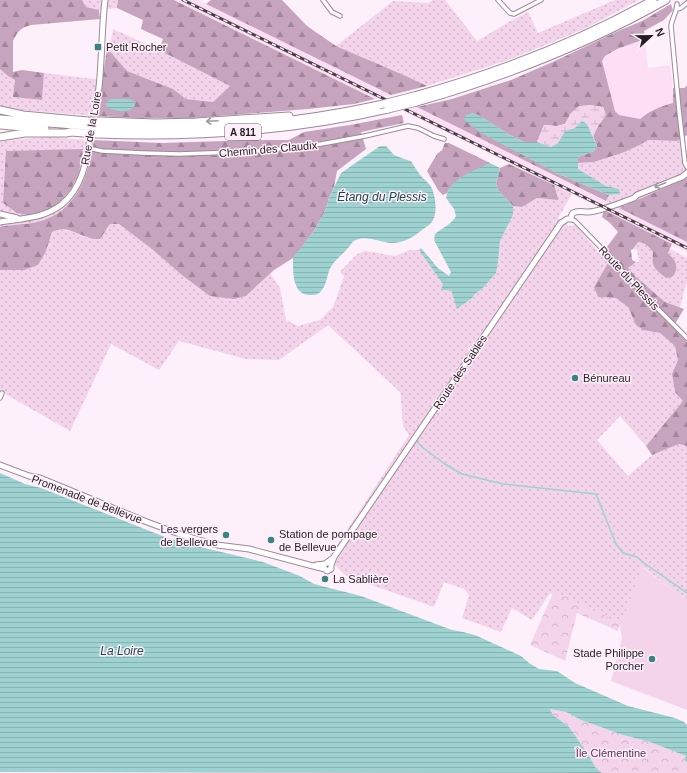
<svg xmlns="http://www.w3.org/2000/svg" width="687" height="773" font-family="Arial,sans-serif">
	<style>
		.built { fill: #fcdff4 }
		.grass { fill: url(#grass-dots) }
		.forest { fill: url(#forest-firs) }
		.wetland { fill: url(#wetland-marsh) }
		.park { fill: url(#park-crowns) }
		.pitch { fill: #f3d4ea }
		.water { fill: url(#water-rules) }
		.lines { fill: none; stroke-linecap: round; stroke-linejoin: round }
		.stream { stroke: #9dd2d0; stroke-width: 1.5 }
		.street-casing { stroke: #9e8998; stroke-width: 5.5 }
		.secondary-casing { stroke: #9e8998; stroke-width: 7 }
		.highway-casing { stroke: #9e8998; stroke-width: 9 }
		.street { stroke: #fff; stroke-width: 3.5 }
		.secondary { stroke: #fff; stroke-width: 5 }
		.highway { stroke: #fff; stroke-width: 7 }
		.rail-casing { stroke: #483f45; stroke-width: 3 }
		.rail { stroke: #fef0fa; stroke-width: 1.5; stroke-dasharray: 4.5; stroke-linecap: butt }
		.highway-bridge-casing { stroke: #9e8998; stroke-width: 9; stroke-linecap: butt }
		.highway-bridge { stroke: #fff; stroke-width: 7 }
		.oneway { stroke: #9d999c }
		.poi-dot { fill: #3b8382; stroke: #fef0fa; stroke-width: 1.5 }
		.labels { text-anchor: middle; stroke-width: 3; stroke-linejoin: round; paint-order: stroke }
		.shield { fill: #fef0fa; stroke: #665c64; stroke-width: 1 }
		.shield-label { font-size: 10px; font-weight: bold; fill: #251d23 }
		.poi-label { font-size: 11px; fill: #251d23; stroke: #fef0fa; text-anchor: start }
		.street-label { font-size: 11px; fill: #251d23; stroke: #fef0fa }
		.park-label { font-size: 11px; fill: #5e3054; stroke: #fef0fa }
		.water-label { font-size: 12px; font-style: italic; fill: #1a4948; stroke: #fef0fa }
	</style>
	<defs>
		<pattern id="grass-dots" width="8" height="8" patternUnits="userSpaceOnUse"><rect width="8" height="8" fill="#f3d4ea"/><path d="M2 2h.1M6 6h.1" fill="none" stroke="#d0b6c8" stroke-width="1.8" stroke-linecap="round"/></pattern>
		<pattern id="forest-firs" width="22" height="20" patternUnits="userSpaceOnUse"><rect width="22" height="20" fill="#c7a4be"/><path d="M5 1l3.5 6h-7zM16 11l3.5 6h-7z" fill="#a1859a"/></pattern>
		<pattern id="wetland-marsh" width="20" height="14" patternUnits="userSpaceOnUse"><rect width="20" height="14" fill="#f3d4ea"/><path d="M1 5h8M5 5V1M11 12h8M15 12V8" fill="none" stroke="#d0b6c8"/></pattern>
		<pattern id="park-crowns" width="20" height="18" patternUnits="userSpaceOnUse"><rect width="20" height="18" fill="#f3d4ea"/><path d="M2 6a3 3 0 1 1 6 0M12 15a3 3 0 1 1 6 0" fill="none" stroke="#d0b6c8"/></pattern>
		<pattern id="water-rules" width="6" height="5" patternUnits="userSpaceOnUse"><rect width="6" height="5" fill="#9dd2d0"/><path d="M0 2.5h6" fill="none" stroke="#87b4b2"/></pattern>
	</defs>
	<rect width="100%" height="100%" fill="#fef0fa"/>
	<!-- built -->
	<path class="built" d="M174,0H199L391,95L375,99Z
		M645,39L648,68L670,65L673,88V103L658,108L646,113L640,119L619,115L615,111L602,61L605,56L617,49Z
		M417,107L687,242V252L554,185L403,111Z"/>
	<!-- grass -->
	<path class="grass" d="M82,0H118L117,8L99,10L86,7Z
		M433,0H445L477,41L509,22L528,12L538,33L615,0H639L584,29L543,46L508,60L427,86L406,76L336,46L393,1L428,3Z
		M113,29L159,50L230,86L213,102L186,99L173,89L127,71L107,48L111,41Z
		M0,69L8,76L15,80L14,97L42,100L44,73L102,80L97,116L20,110L0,106Z
		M51,137L85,140L84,149L92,151C87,183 71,214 37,222C25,225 12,224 0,227V142L21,139Z
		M680,139L684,165L687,172V178L619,208L606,201L609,195L620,194L619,189L606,186L578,169V163L594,162L622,153L638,146L648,140L677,141Z
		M554,185L572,194L558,218L569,226L575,225L608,263L594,287L616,298L628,307L636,325L643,330L660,333L675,346L678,360L672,374L675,392L683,401L646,446L620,416L597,440L628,476L652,455L679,444L687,446V599L679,595L643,567L620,627L550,593L532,620L512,608L501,632L462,618L469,595L464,589L444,582L434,607L346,576L335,565L332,553L409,435L403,426L401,401V393L328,325L279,360L246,359L179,341L159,370L111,344L70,431L0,391V270H24L46,251L52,232L59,229L71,231L87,238L107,230L110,224H119L153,250L183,276L211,296H246L256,287L270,273L280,288L286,320L298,326L320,320L333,307L344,276L340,272L357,254L366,251L395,256L410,250H419L444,284L451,289L457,308L472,298L475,294L482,289L496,273L498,262L500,241L513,215V206L522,207L537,198L545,199L558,198Z
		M638,242C645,242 649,247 653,252L652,260L673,258L668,253L670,249L687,258V284H686L680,308L665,302L635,276L628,268L636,262H639L637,250L633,249Z"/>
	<!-- forest -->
	<path class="forest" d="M0,0H82L86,7L99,10L100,19L31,25C20,28 18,31 13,41V72L22,70L44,73L42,100L13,97L15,80L8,76L0,69Z
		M118,0H174L375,99L354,104L308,109L192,118H138L97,116L107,48L127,71L173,89L186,99L213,102L230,86L159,50L163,39L141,29L143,20L117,8Z
		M211,0H282L307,26L336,46L406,76L427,86L391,95L206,4Z
		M671,4L673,10L664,20L644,31L645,39L617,49L605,56L602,61L615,111L619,115L640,119C649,111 661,106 673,103V88H684L687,86V135L677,141L648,140L638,146L622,153L594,162L578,163V157L594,151L597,146L593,136L598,126L606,115L603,107L589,105L571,113L565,124L557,126L544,125L537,142H524L508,134L480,116L472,113L556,173L609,195L606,201L417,107L452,99L511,80L534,70L555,61L616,32L642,21Z
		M402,115L404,123L361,132L366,149L337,171L334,187L329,198L325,211L314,231L299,251L293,258L274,270L246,296L234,299L210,296L183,276L153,250L119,224H110L100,239C96,239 91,239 87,237C73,233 67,225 52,232L46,251L38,265L24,270H0V227C12,224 25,225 37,222C76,213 89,176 94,140L161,143L258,140H289L304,132L350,125Z
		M445,143H449L490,163L486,165L449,189L447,193L443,195L438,190L427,171L437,154L442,150Z
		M83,149L79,173L71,189L57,205L44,211L28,215L17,213L3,203L6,151Z
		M509,164L554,185L558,198V200L537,198L522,207L513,206L498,190L496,184L500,168Z
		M687,178V242L619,208Z
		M604,210L672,244L668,253C676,261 680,267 672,277L666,278C655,269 651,267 653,252C649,247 645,242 638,242L633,249L631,250L632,260L636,262L628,268L635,276L665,302L684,309L673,327L687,342V446L679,444L652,455L646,446L683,401L675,392L672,374L678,360L675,346L660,333L643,330L636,325L628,307L616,298L598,297L594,287L608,263L601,255L618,232L610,223L602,217Z"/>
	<!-- wetland -->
	<path class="wetland" d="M589,105L603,107L606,115L598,126L593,136L587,124L565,131L558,143L551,147L537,142L544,125L557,126L565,124L571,113L579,106Z"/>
	<!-- park -->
	<path class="park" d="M554,591L620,623L618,631L577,613L565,661L530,645Z
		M550,709L566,712L581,720L623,735L650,742L686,756L684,760L687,762V773H602L596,768L586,751L569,727L553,715Z"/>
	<!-- pitch -->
	<path class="pitch" d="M642,567L679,595L687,599V710L611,681L622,638L620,627Z"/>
	<!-- water -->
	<path class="water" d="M111,99H130L134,101L135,105C134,107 134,108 130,110C124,112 111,111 106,106C106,102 108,101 111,99Z
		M472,113L480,116L508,134L524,142H537L551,147L558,143L565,131L575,128L582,121L587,124L597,146L594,151L578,157V169L606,186L619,189L620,194L609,195L556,173L483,134L464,120L466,115Z
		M380,146H386L394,155L407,160L411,161C414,166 417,171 421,176C424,179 427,182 430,185C435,192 438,212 433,220C431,224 426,227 422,230C414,237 403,243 392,243C382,243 366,235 356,240C352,241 351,245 348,248C341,256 333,261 329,271C327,278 325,289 319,293C317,295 313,295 310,295C292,295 293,271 293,258L314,231L325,211L329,198L341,173Z
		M490,163L500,168L496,184L498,190L513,206V215L500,241L498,262L496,273L482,289L475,294L472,298L457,309L451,290H441L443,284L419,250L421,248L438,268L449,276L451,272L434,240L435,234C442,228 452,224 456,216L454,209L446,198C447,195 447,192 449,189C455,178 478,168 490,163Z
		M0,473L25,484L41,488L165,537L188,544L263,562L300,576L314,584L361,596L452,630L463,632L475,635L521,656L529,663L539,669L557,671L575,683L628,706L675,718L684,722L687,725V762L684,760L686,756L650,742L623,735L581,720L566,712L550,709L553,715L569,727L586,751L596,768L602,773L0,772Z"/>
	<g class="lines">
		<!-- stream -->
		<path class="stream" d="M417,441L422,447L445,464L462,474L503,484L596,494L616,544L623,553L637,557L644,563L687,593"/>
		<defs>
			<path id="street" d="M323,0L332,12L340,16
				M498,0L510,13L514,14L541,0
				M677,4C677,12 672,18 671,26L679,110L685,163L687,167
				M677,9L681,8L687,3
				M88,148L102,151L143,153L179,154L237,152L271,150L321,144L365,136L408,126L418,128L434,136L444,139
				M571,219L575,221L613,260L621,270L626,274L646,297L687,338
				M0,398L2,393"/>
			<path id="secondary" d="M0,214L17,218
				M0,222C22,218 42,219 61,205C84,187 87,157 91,131C95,113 99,94 100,76C102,51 102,25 105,0
				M0,465L29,476L40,478L147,522L185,536L217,545L249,549L313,566L325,569L327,571L331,569V565
				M316,565L325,564L333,558
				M331,565L334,557L561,223L567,219H571C571,216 571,215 573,213C578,210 583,212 588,212C599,212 623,202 634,198L637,195L682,177L687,173"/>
			<path id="highway" d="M414,96C497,73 578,42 653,0
				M417,102C504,77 587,45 666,0
				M0,110L23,115L88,121
				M0,119L86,126
				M100,121L156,123L196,122L289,116
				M0,125L45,129
				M98,127C193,133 286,125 379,105
				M97,134C195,138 292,131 388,109
				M0,137L25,133H66L71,132L84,133"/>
		</defs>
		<!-- street casing -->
		<use href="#street" class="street-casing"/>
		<!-- secondary casing -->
		<use href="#secondary" class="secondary-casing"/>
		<!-- highway casing -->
		<use href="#highway" class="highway-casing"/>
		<!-- street -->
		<use href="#street" class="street"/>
		<!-- secondary -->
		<use href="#secondary" class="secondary"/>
		<!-- highway -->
		<use href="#highway" class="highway"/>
		<defs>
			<path id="rail" d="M183,0L687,248"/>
		</defs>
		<!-- rail casing -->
		<use href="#rail" class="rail-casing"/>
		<!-- rail -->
		<use href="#rail" class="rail"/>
		<defs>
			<path id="highway-bridge" d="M379,105L414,96
				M388,109L417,102
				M88,121H100
				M86,126L98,127
				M84,133L97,134"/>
		</defs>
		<!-- highway-bridge casing -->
		<use href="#highway-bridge" class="highway-bridge-casing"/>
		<!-- highway-bridge -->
		<use href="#highway-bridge" class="highway-bridge"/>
	</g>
	<!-- one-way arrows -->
	<defs><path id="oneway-shaft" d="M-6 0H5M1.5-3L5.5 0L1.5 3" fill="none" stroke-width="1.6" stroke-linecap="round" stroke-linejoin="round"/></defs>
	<g class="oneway">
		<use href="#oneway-shaft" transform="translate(212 121) rotate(177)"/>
		<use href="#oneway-shaft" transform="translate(660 185) rotate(158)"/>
	</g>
	<!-- markers -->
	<g class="poi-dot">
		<rect x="94" y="43" width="8" height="8" rx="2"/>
		<circle cx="575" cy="378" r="4"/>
		<circle cx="226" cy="535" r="4"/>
		<circle cx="271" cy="540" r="4"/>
		<circle cx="325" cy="579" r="4"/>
		<circle cx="652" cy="659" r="4"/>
	</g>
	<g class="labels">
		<!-- shield labels -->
		<rect class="shield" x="225" y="124" width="36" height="16" rx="3"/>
		<g class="shield-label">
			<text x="243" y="136">A 811</text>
		</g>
		<!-- poi labels -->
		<g class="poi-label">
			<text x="106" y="51">Petit Rocher</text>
			<text x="583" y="382">Bénureau</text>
			<text x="218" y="533" text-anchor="end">Les vergers<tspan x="218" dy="13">de Bellevue</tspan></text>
			<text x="279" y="538">Station de pompage<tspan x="279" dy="13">de Bellevue</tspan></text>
			<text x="333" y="583">La Sablière</text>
			<text x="644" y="657" text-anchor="end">Stade Philippe<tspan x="644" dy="13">Porcher</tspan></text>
		</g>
		<!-- street labels -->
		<g class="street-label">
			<text transform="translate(91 128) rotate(-80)" y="4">Rue de la Loire</text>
			<text transform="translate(268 149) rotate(-5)" y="4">Chemin des Claudix</text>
			<text transform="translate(629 278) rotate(47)" y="4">Route du Plessis</text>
			<text transform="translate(460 372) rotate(-56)" y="4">Route des Sables</text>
			<text transform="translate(87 499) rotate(21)" y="4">Promenade de Bellevue</text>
		</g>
		<!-- park labels -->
		<g class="park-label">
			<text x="611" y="757">Île Clémentine</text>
		</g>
		<!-- water labels -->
		<g class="water-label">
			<text x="382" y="201">Étang du Plessis</text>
			<text x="122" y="655">La Loire</text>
		</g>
	</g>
	<!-- north arrow -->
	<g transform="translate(651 36) rotate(68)" stroke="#fef0fa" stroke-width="3" paint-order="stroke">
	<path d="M0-3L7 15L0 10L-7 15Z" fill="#251d23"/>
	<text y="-6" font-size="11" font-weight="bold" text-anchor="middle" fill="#251d23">N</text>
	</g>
</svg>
